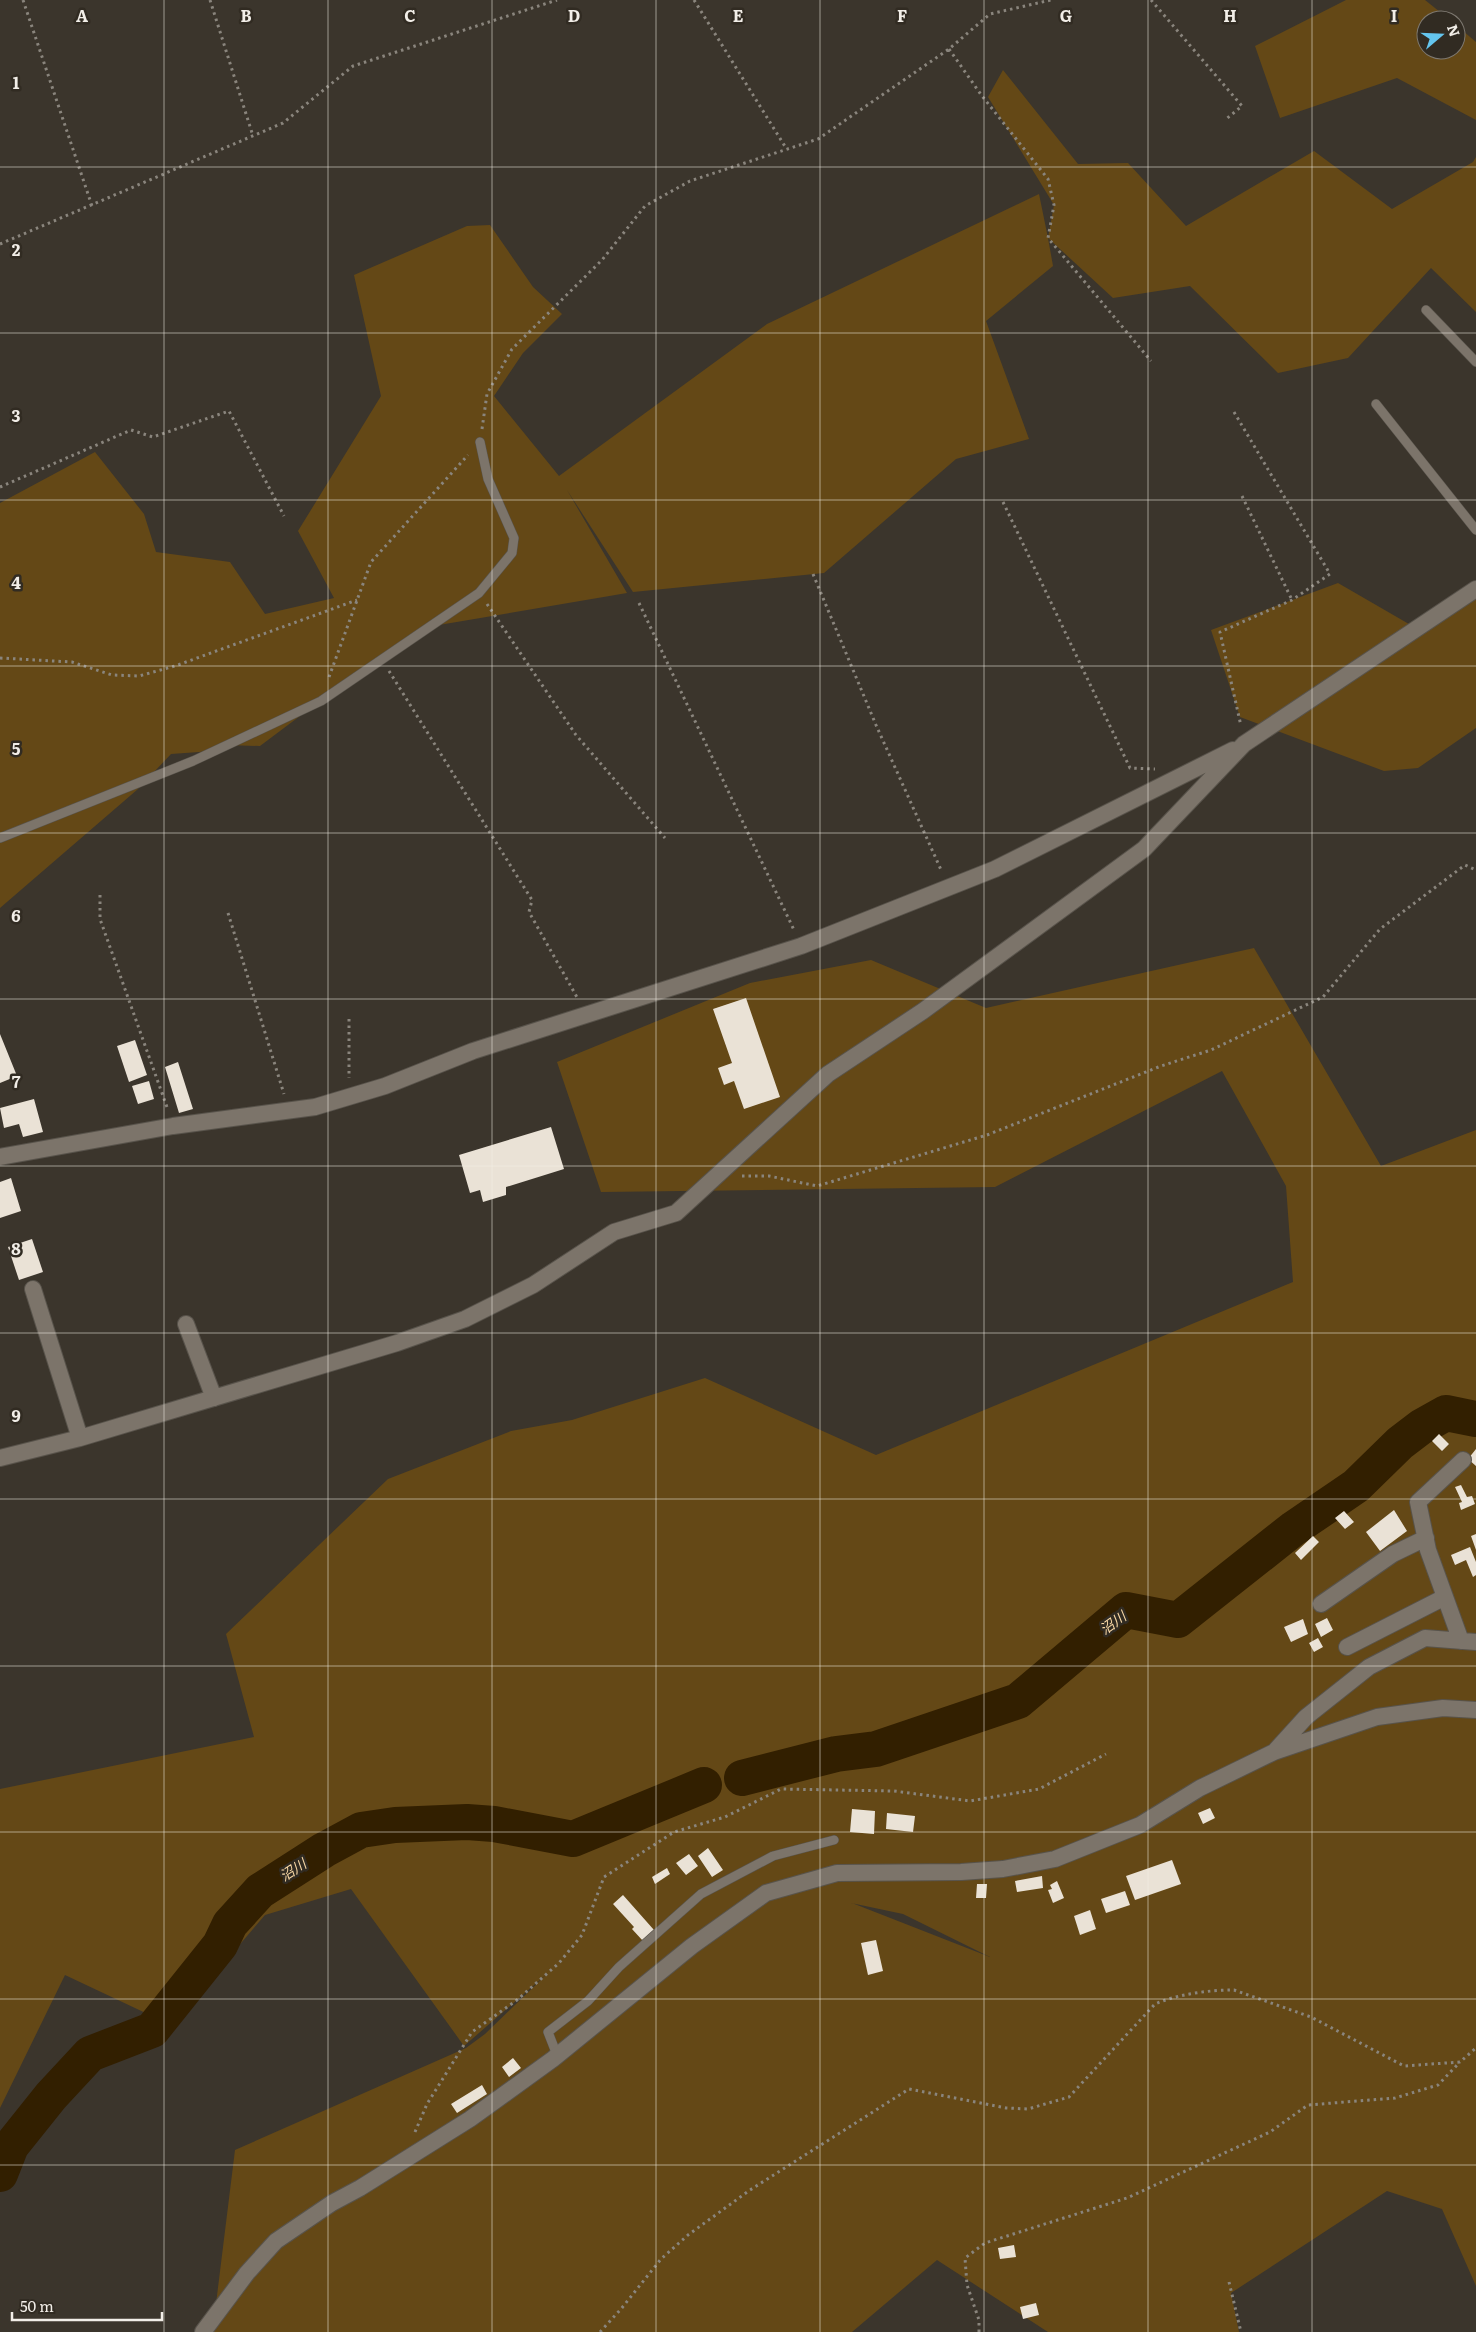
<svg xmlns="http://www.w3.org/2000/svg" width="1476" height="2332" font-family="Literata,'Noto Sans JP',serif">
	<style>
		.green { fill: #644816; fill-rule: evenodd }
		.lines { fill: none; stroke-linecap: round; stroke-linejoin: round }
		.river { stroke: #321f00; stroke-width: 36 }
		.building { fill: #eae2d6 }
		.lane-casing { stroke: #58534b; stroke-width: 10 }
		.street-casing { stroke: #58534b; stroke-width: 18 }
		.path { stroke: #8a857d; stroke-width: 3; stroke-dasharray: 2.5 4; stroke-linecap: butt }
		.lane { stroke: #7c746a; stroke-width: 9 }
		.street { stroke: #7c746a; stroke-width: 16 }
		.grid { fill: none; stroke: #f2eee8; stroke-width: 1; stroke-opacity: 0.55 }
		.labels { text-anchor: middle; stroke-width: 5; stroke-linejoin: round; paint-order: stroke }
		.water-label { font-size: 14px; font-style: italic; fill: #fad9a6; stroke: #312b22 }
		.grid-label { font-size: 16px; text-anchor: middle; font-weight: bold; fill: #f2eee8; stroke: #312b22; stroke-width: 5; stroke-linejoin: round; paint-order: stroke }
	</style>
	<rect width="100%" height="100%" fill="#3b352c"/>
	<!-- green -->
	<path class="green" d="M1346,0H1425L1450,20H1426V50H1456V25L1476,42V120L1397,78L1280,118L1255,46Z
		M1003,70L1078,164L1128,163L1186,226L1314,151L1392,209L1473,162L1476,157V312L1431,268L1348,358L1278,373L1190,286L1113,298L1048,238L1053,266L986,321L1029,439L956,459L824,573L633,592L567,490L627,593L433,626L328,695L260,746L227,745L213,751L171,754L138,789L0,908V503L95,452L144,514L156,552L230,562L265,614L334,598L298,531L381,396L354,275L467,226L490,225L533,287L562,314L523,353L494,396L559,476L767,324L1039,194L1048,238L1054,205L988,97Z
		M1338,583L1421,631L1476,598V728L1418,768L1384,771L1240,717L1211,630Z
		M1254,948L1381,1166L1476,1130V2286L1442,2209L1387,2191L1231,2293L1239,2332H1048L937,2260L852,2332H200L214,2320L235,2150L466,2048L485,2034L548,1973L464,2046L351,1889L265,1915L171,2025L65,1975L0,2108V1789L254,1737L226,1634L388,1479L511,1431L572,1420L705,1378L876,1455L1293,1282L1286,1186L1222,1071L995,1187L601,1192L557,1062L750,983L871,960L986,1008ZM851,1903L903,1914L990,1957L852,1903Z"/>
	<g class="lines">
		<!-- river -->
		<path class="river" d="M742,1778L836,1754L876,1749L1018,1701L1126,1610L1178,1620L1293,1529L1356,1486L1400,1443L1421,1427L1446,1413L1476,1419
			M0,2174L11,2146L51,2096L90,2054L152,2030L220,1945L230,1924L260,1891L324,1850L361,1830L395,1825L467,1822L494,1824L573,1839L704,1785"/>
	</g>
	<!-- building -->
	<path class="building" d="M746,998L780,1097L744,1109L734,1081L724,1085L718,1068L732,1063L713,1009Z
		M0,1034L17,1076L0,1083Z
		M135,1040L147,1075L129,1082L117,1046Z
		M178,1062L193,1109L179,1113L165,1067Z
		M149,1081L154,1099L138,1104L132,1086Z
		M34,1099L43,1132L23,1137L19,1124L4,1128L0,1108Z
		M551,1127L564,1169L506,1187V1195L483,1202L480,1190L470,1193L459,1155Z
		M11,1178L21,1211L0,1218V1182Z
		M32,1239L43,1272L19,1280L8,1247Z
		M1439,1434L1449,1444L1442,1451L1432,1441Z
		M1476,1449V1466L1468,1459Z
		M1461,1485L1467,1497L1472,1496L1475,1504L1461,1510L1459,1503L1462,1502L1455,1487Z
		M1394,1510L1407,1531L1380,1551L1366,1532Z
		M1344,1511L1354,1522L1345,1529L1335,1518Z
		M1476,1534V1550L1471,1536Z
		M1313,1536L1319,1542L1301,1560L1295,1553Z
		M1470,1547L1476,1562V1575L1473,1577L1466,1560L1455,1565L1451,1555Z
		M1327,1618L1333,1630L1321,1637L1315,1624Z
		M1303,1619L1308,1634L1291,1642L1284,1627Z
		M1318,1638L1323,1647L1314,1652L1309,1643Z
		M1210,1808L1215,1818L1203,1824L1198,1813Z
		M852,1809L875,1811L874,1834L850,1832Z
		M887,1813L915,1816L913,1832L886,1829Z
		M708,1848L723,1870L712,1877L698,1856Z
		M689,1854L698,1866L686,1875L676,1863Z
		M1172,1860L1181,1884L1135,1900L1126,1876Z
		M667,1868L670,1874L655,1884L652,1877Z
		M1042,1876L1043,1888L1017,1892L1015,1881Z
		M1057,1881L1064,1898L1053,1903L1048,1890L1052,1889L1050,1885Z
		M977,1884H987L986,1898H976Z
		M1125,1891L1130,1905L1106,1913L1101,1899Z
		M623,1895L654,1930L643,1941L632,1929L634,1927L613,1904Z
		M1090,1910L1096,1929L1080,1935L1074,1916Z
		M876,1940L883,1971L868,1975L861,1943Z
		M513,2058L521,2068L509,2077L502,2067Z
		M482,2085L487,2094L457,2113L451,2104Z
		M1014,2245L1016,2257L1000,2259L998,2248Z
		M1036,2303L1039,2315L1023,2319L1020,2307Z"/>
	<g class="lines">
		<defs>
			<path id="lane" d="M1426,310L1476,362
				M1376,404L1476,530
				M0,838L193,761L321,701L479,593L512,553L514,538L488,479L480,442
				M557,2055L548,2032L588,2001L619,1967L701,1894L773,1856L834,1840"/>
			<path id="street" d="M0,1157L173,1126L315,1107L385,1086L473,1051L801,946L995,869L1233,750
				M33,1289L80,1438
				M186,1324L214,1398
				M0,1458L80,1438L397,1343L465,1319L533,1285L614,1232L676,1213L828,1074L923,1011L1144,849L1244,744L1476,589
				M1321,1604L1393,1554L1426,1538
				M1461,1641L1428,1550L1418,1502L1463,1460
				M1347,1647L1445,1597
				M1276,1750L1306,1717L1369,1667L1425,1638L1476,1642
				M203,2332L247,2273L276,2241L332,2203L360,2188L470,2119L553,2059L692,1946L766,1893L837,1873L961,1872L1003,1869L1055,1859L1140,1825L1200,1788L1274,1752L1377,1717L1443,1708L1476,1710"/>
		</defs>
		<!-- lane casing -->
		<use href="#lane" class="lane-casing"/>
		<!-- street casing -->
		<use href="#street" class="street-casing"/>
		<!-- path -->
		<path class="path" d="M23,0L92,206
			M210,0L253,136
			M694,0L786,148
			M1151,0L1242,106L1225,120
			M949,49L982,96L1048,179L1054,205L1048,238L1151,361
			M0,244L283,123L353,66L557,0
			M1234,412L1330,574L1292,600L1220,632L1241,726
			M482,429L487,394L512,349L602,260L645,206L690,181L818,139L949,49L990,14L1051,0
			M0,487L131,430L153,437L229,411L284,516
			M1242,496L1292,600
			M1003,502L1130,768L1155,769
			M813,574L876,725L942,872
			M639,603L794,930
			M487,604L576,735L665,838
			M0,658L72,662L112,675L139,676L175,666L357,600
			M389,671L532,900L529,912L578,999
			M329,677L371,562L468,455
			M100,895V919L168,1110
			M228,913L284,1094
			M349,1019V1078
			M742,1176H769L817,1186L987,1135L1161,1066L1211,1050L1323,997L1380,929L1465,865L1476,870
			M415,2132L427,2104L472,2032L517,2000L559,1963L582,1935L604,1877L674,1832L725,1817L781,1789L894,1791L970,1801L1039,1789L1106,1754
			M1229,2282L1241,2332
			M600,2332L621,2309L661,2259L688,2235L750,2190L909,2089L1006,2108L1028,2109L1069,2097L1155,2004C1178,1994 1209,1990 1234,1990L1311,2017L1404,2066L1460,2062L1476,2048
			M979,2332V2320L967,2285L965,2258L985,2243L1127,2198L1270,2132L1308,2105L1395,2098L1438,2085L1460,2062"/>
		<!-- lane -->
		<use href="#lane" class="lane"/>
		<!-- street -->
		<use href="#street" class="street"/>
	</g>
	<!-- grid -->
	<path class="grid" d="M164,0V2332M328,0V2332M492,0V2332M656,0V2332M820,0V2332M984,0V2332M1148,0V2332M1312,0V2332M0,167H1476M0,333H1476M0,500H1476M0,666H1476M0,833H1476M0,999H1476M0,1166H1476M0,1333H1476M0,1499H1476M0,1666H1476M0,1832H1476M0,1999H1476M0,2165H1476"/>
	<g class="labels">
		<!-- water labels -->
		<g class="water-label">
			<text transform="translate(1113 1623) rotate(-36)" y="5">沼川</text>
			<text transform="translate(293 1870) rotate(-33)" y="5">沼川</text>
		</g>
	</g>
	<g class="grid-label">
		<text x="82" y="22">A</text>
		<text x="246" y="22">B</text>
		<text x="410" y="22">C</text>
		<text x="574" y="22">D</text>
		<text x="738" y="22">E</text>
		<text x="902" y="22">F</text>
		<text x="1066" y="22">G</text>
		<text x="1230" y="22">H</text>
		<text x="1394" y="22">I</text>
		<text x="16" y="89">1</text>
		<text x="16" y="256">2</text>
		<text x="16" y="422">3</text>
		<text x="16" y="589">4</text>
		<text x="16" y="755">5</text>
		<text x="16" y="922">6</text>
		<text x="16" y="1088">7</text>
		<text x="16" y="1255">8</text>
		<text x="16" y="1422">9</text>
	</g>
	<!-- north arrow -->
	<g transform="translate(1441 35) rotate(71)"><circle r="24" fill="#312b22" stroke="#7e7971"/>
	<path d="M0-4L9 19L0 12L-9 19Z" fill="#64c5ee"/>
	<text y="-8" font-size="14" font-weight="bold" text-anchor="middle" fill="#f2eee8">N</text>
	</g>
	<!-- scale -->
	<path d="M12 2312v8h150v-8" fill="none" stroke="#f2eee8" stroke-width="2.5"/>
	<text x="20" y="2312" font-size="15" fill="#f2eee8" stroke="#312b22" stroke-width="4" paint-order="stroke">50 m</text>
</svg>
